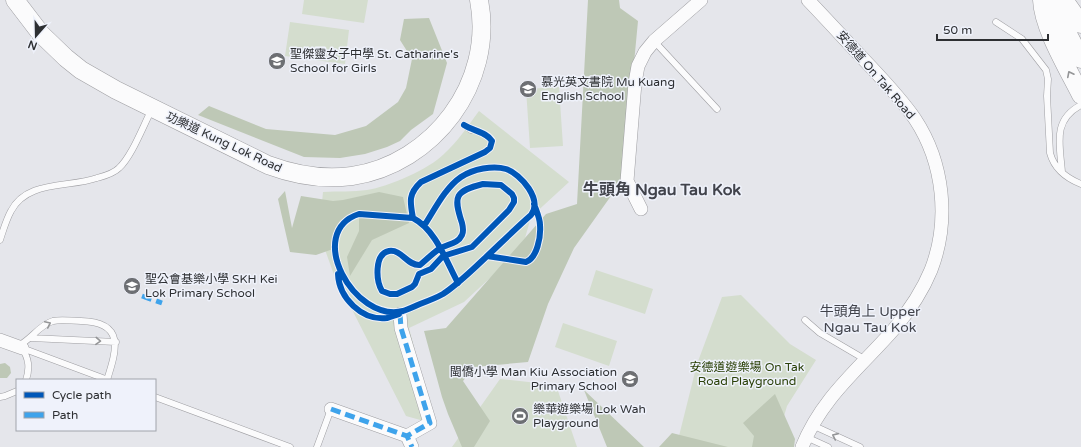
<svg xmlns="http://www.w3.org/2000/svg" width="1081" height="447" font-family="'Varela Round','Noto Sans TC',sans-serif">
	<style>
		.green { fill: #d4ddce }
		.forest { fill: #bec8b6 }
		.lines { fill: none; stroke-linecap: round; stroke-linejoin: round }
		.lane-casing { stroke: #9e9ea2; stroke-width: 7 }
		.street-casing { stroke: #9e9ea2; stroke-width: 14 }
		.secondary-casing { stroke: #9e9ea2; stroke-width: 19 }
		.lane { stroke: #fbfbfc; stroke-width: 6 }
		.street { stroke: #fbfbfc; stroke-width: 13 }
		.secondary { stroke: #fbfbfc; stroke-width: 18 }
		.quiet { stroke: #3ea3eb; stroke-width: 5; stroke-dasharray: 10 5; stroke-linecap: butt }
		.cycleway-casing { stroke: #eff2fb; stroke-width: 8 }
		.cycleway { stroke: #0057b8; stroke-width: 6 }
		.oneway { stroke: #949597 }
		.labels { text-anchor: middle; stroke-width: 3; stroke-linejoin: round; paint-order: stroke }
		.poi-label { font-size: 12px; fill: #2d2f32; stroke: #eff2fb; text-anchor: start }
		.street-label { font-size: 12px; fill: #2d2f32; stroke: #eff2fb }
		.park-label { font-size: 12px; fill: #2a4007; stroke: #eff2fb }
		.quarter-label { font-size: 14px; fill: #41434b; stroke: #eff2fb }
		.district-label { font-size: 16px; font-weight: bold; fill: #41434b; stroke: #eff2fb }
	</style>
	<rect width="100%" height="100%" fill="#e5e6eb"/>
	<!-- green -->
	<path class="green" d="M304,0H368L364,23L302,14Z
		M290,22L349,30L345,64L285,56Z
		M559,87L563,146L530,148L526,89Z
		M479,111L569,182L531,217L525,238L504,265L464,302L409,328L433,419L424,421L406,416L333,272L319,233L323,192C338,191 353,192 367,190C388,187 429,169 444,154C458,141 468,126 479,111Z
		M596,270L653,289L645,314L588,295Z
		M741,295L790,344L816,360L787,406L775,447H680L679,436L697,364L722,297Z
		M563,323L617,341L609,366L555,347Z
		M500,379L556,385L577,447H452Z"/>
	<!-- forest -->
	<path class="forest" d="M588,0H619L620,8L638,21L623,179L574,248L548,304L528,362L474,367L463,381L490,421L474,447H462L448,414L442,397L424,331L446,328L546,214L577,204Z
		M429,18L447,63L433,114L411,130L400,141L387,147L365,154L340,158L304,157L198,115L209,106L266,129L335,135L366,126L398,102L406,88L412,59L400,40L404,19Z
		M285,191L292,228L301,196L333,201L343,200L379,192L403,197L409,223L372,240L350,276L347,257L359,231V211L339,229L333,249L316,255L290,252L278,199Z
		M5,363L10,367L11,373L7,378H0V364Z
		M584,390L644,447H607Z
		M775,394L795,439L794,447H752L754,436L743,423Z
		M672,433L728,447H659Z"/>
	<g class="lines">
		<defs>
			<path id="lane" d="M996,22L1022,39L1046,70L1048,79L1047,96L1050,153C1054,168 1066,178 1081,184
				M654,41L717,109
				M464,125L471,130
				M1062,172C1060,145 1052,120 1081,105
				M0,240C3,231 6,220 11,211C27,180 68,188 97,178C104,176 113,174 119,168C132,156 143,126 152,109
				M805,320L820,333L866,360
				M31,338L116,342
				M18,346C32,339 39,325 53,321C61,319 72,321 81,321C125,322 117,349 107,380
				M22,348L108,380
				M22,348C29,359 30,368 26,380
				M0,397L5,396L17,391
				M155,397L290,447
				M812,425L860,447
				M806,437L828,447
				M317,447L331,409"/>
			<path id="street" d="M641,209L627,181L635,83L638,66L645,52L654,41L701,0
				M400,314L401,328L430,423L407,436
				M0,340L22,348
				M331,409L407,436L412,447
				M802,447C822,397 860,368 894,329C909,311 922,292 931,270C950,221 944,163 915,119C902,100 886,83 870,66C849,44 829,22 808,0"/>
			<path id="secondary" d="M15,0L41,34L66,58L81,70L116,90L268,165C295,175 323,180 352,176C433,164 495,83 479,0
				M1042,0C1043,28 1068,69 1081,95
				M1050,0L1081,59
				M1064,0L1081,24"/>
		</defs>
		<!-- lane casing -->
		<use href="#lane" class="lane-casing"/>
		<!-- street casing -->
		<use href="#street" class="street-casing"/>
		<!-- secondary casing -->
		<use href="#secondary" class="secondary-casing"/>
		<!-- lane -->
		<use href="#lane" class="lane"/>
		<!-- street -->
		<use href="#street" class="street"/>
		<!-- secondary -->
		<use href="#secondary" class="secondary"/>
		<!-- quiet -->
		<path class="quiet" d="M142,296L162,303
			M400,314L401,328L430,423L407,436
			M331,409L407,436L412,447"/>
		<defs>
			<path id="cycleway" d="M483,184L501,185L512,194L514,198V202L509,210L472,247L443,256L431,269L419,274L415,284L412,287L397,294H390L382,291C376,281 374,254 389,251C402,249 407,266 420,265C426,260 432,254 439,249C447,244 458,244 462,235C464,231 463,227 462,223C453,196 455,191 483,184Z
				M413,218C410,202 408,194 421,182L485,152L490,148L492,141C487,132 473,131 464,125
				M424,226C435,209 445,188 461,177C473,169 493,165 506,169C521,174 543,200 531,215C515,229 500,244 484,259C471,271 458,284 443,294C436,298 428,301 420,304C415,306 409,309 403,311C354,323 304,232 359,214L413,218C436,230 446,261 458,283
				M487,256L526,262C537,258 541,237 540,225C540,218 536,210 534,204
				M338,274C339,298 362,321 387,318C391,317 395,315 399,314"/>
		</defs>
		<!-- cycleway casing -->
		<use href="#cycleway" class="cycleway-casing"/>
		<!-- cycleway -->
		<use href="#cycleway" class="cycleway"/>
	</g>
	<!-- one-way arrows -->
	<defs><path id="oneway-chevron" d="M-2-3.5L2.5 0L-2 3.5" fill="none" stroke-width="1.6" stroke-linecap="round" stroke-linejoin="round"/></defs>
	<g class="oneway">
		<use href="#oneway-chevron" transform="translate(1070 74) rotate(-117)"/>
		<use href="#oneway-chevron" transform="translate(48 324) rotate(-25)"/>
		<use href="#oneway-chevron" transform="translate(98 341) rotate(3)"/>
		<use href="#oneway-chevron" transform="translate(835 436) rotate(-156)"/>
	</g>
	<!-- icons -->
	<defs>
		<symbol id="school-disc" viewBox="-11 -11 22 22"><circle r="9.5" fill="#6d6f73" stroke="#eff2fb"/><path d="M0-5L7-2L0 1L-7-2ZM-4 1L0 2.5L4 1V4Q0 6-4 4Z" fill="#fff"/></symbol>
		<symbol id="stadium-disc" viewBox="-11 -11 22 22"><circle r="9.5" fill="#6d6f73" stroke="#eff2fb"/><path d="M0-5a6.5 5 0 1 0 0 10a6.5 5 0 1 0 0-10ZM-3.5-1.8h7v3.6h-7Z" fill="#fff"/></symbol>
	</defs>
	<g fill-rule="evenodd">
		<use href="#school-disc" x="267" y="51" width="20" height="20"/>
		<use href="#school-disc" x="518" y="79" width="20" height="20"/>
		<use href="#school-disc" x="122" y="276" width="20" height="20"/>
		<use href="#school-disc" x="620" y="369" width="20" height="20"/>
		<use href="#stadium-disc" x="510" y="406" width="20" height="20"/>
	</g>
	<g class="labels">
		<!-- poi labels -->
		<g class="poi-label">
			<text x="290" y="58">聖傑靈女子中學 St. Catharine's<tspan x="290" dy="14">School for Girls</tspan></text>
			<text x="541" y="86">慕光英文書院 Mu Kuang<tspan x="541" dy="14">English School</tspan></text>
			<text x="145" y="283">聖公會基樂小學 SKH Kei<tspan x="145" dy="14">Lok Primary School</tspan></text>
			<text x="617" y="376" text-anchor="end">閩僑小學 Man Kiu Association<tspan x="617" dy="14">Primary School</tspan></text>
			<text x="533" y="413">樂華遊樂場 Lok Wah<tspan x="533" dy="14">Playground</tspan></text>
		</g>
		<!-- street labels -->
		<g class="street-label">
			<text transform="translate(876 75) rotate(49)" y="4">安德道 On Tak Road</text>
			<text transform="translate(224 142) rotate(25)" y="4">功樂道 Kung Lok Road</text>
		</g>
		<!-- park labels -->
		<g class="park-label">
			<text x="747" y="371">安德道遊樂場 On Tak<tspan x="747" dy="14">Road Playground</tspan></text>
		</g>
		<!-- quarter labels -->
		<g class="quarter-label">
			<text x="870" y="316">牛頭角上 Upper<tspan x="870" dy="16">Ngau Tau Kok</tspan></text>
		</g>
		<!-- district labels -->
		<g class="district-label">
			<text x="662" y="195">牛頭角 Ngau Tau Kok</text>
		</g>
	</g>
	<!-- legend -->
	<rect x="16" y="379" width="140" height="52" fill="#eff2fb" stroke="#a1a4ab"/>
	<rect x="24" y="392" width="20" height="6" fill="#0057b8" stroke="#a1a4ab"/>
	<text x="52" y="399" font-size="12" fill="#2d2f32">Cycle path</text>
	<rect x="24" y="412" width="20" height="6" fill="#3ea3eb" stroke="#a1a4ab"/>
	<text x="52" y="419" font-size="12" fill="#2d2f32">Path</text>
	<!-- north arrow -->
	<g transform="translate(36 36) rotate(200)" stroke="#eff2fb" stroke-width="3" paint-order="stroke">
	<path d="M0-3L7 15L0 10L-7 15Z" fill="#2d2f32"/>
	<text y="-6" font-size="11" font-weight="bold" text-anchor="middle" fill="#2d2f32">N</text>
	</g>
	<!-- scale -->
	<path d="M937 34v6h111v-6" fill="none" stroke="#2d2f32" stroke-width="2"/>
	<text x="943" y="34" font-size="12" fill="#2d2f32" stroke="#eff2fb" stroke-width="3" paint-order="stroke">50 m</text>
</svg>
